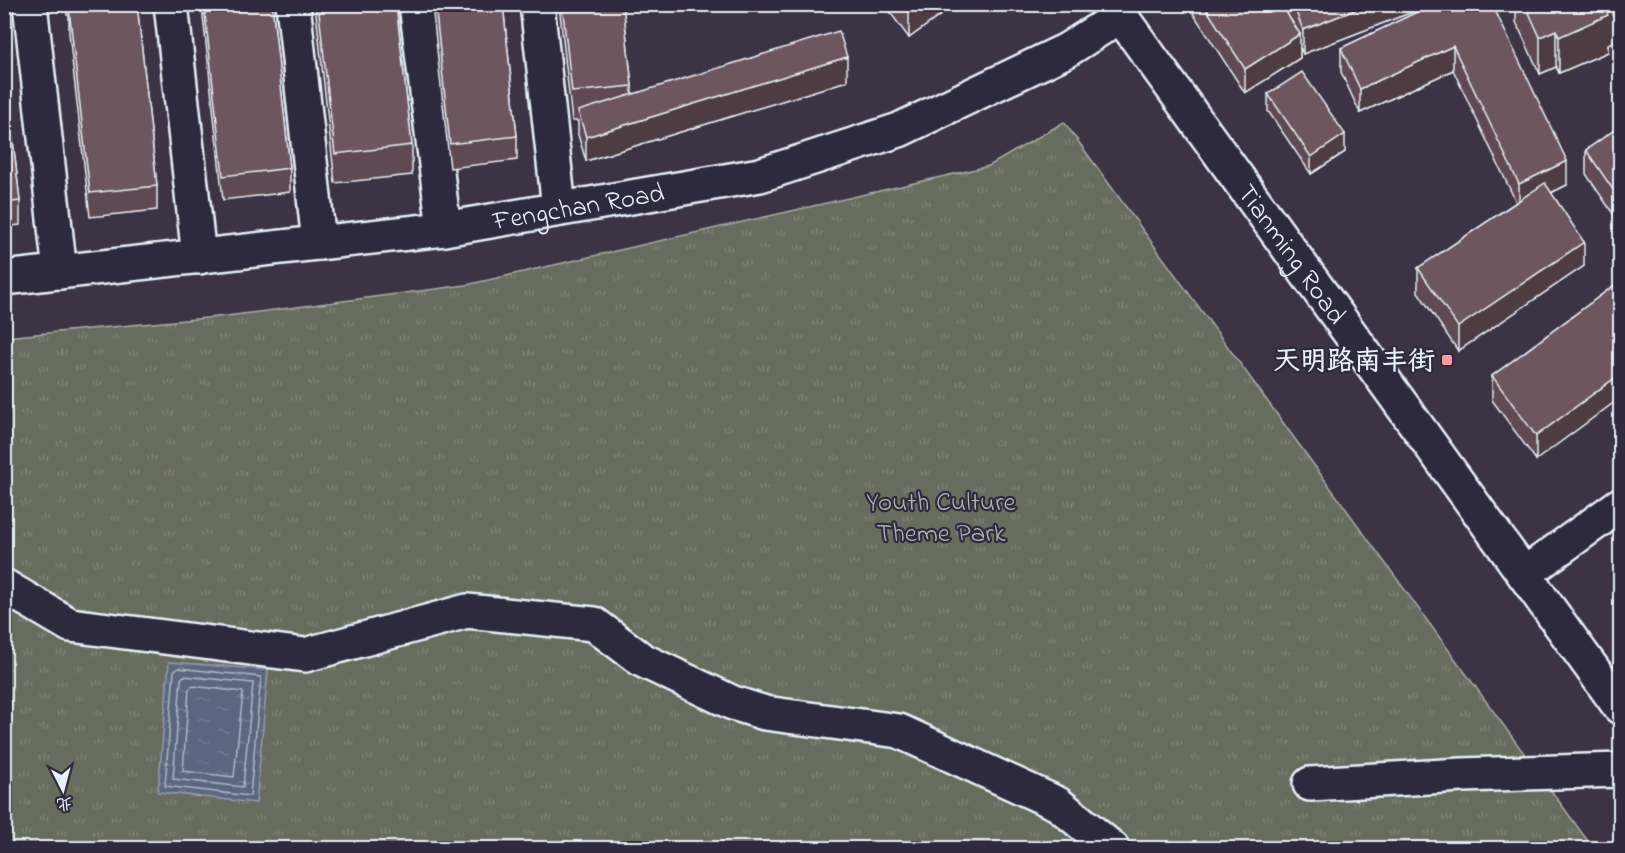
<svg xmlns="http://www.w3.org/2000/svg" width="1625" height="853" font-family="'Indie Flower','LXGW WenKai TC',sans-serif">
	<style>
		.park { fill: url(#park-tufts); stroke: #a8aeab; stroke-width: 1.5 }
		.water { fill: url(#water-ripples); stroke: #939eaf; stroke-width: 1.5 }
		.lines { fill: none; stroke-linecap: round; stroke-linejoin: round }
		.shore { stroke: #b0b9c7; stroke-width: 1.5 }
		.minor-casing { stroke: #e8f1f8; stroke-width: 38 }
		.minor { stroke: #2f2a3d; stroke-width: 33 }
		.wall { fill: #5f4a52; stroke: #e8f1f8; stroke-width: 1.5 }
		.shaded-wall { fill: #4d3c42; stroke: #e8f1f8; stroke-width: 1.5 }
		.building { fill: #6e565f; stroke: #e8f1f8; stroke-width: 1.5 }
		.poi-dot { fill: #ff9aa2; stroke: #2f2a3d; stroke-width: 2 }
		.labels { text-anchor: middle; stroke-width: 4.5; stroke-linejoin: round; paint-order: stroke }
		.street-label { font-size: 27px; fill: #e8f1f8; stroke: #2f2a3d }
		.poi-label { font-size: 27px; font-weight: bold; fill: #e8f1f8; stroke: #2f2a3d; text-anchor: end }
		.park-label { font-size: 27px; fill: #aeb5b3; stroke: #2f2a3d }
	</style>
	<defs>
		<pattern id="park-tufts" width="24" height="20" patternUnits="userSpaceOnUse" patternTransform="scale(1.5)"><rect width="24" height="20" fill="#686c5e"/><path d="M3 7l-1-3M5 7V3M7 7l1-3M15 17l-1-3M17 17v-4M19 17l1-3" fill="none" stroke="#7e8176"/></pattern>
		<pattern id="water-ripples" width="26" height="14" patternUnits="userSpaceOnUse" patternTransform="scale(1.5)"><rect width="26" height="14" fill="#5b667e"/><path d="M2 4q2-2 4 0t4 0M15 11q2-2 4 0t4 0" fill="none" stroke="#737c91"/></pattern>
	</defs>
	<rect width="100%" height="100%" fill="#3c3344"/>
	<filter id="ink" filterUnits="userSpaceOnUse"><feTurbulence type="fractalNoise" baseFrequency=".0167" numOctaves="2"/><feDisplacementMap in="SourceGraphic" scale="12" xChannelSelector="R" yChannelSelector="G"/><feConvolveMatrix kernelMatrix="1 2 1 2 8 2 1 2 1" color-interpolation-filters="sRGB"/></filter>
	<g filter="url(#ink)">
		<!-- park -->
		<path class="park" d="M1064,122L1593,848H5V337L227,316L466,285L989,166Z"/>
		<!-- water -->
		<path class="water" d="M169,662L268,670L256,803L158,792Z"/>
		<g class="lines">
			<!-- shore -->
			<path class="shore" d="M178,668L261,677L250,796L165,786L174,671Z
				M184,676L253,683L243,787L173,779L181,679Z
				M193,686L243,692L234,777L183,771L189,689Z"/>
			<defs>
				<g id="minor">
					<path d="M30,4L60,272"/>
					<path d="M171,4L199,257"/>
					<path d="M293,4L319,243"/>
					<path d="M416,4L444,229"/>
					<path d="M537,4L559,209"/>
					<path id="s1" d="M1112,4L1620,707"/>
					<path id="s2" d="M4,278L444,229L760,175L899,130L1067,50L1120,16"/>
					<path d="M1524,574L1620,505"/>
					<path d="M4,586L70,625L305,655L467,611L594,624L642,660L733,703L765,713L899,731L1058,804L1112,848"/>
					<path d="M1310,784L1462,775L1620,770"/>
				</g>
			</defs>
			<!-- minor casing -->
			<use href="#minor" class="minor-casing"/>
			<!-- minor -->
			<use href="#minor" class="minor"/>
		</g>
		<!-- wall -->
		<path class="wall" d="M66,4H137L157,186V210L90,217L69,33V15H67Z
			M203,4H272L290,168V192L223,200L203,16Z
			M315,4H396L412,145V175L335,183Z
			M432,4H503L517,136V160L450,168Z
			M559,4H623L632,86V95L847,81L586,161L578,135V121H572Z
			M884,4H946V11L909,38Z
			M1187,4H1281L1288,15L1286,10V4H1433L1303,54L1300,47V58L1245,93Z
			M1434,4L1567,185L1551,193L1584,266L1458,351L1418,292V268L1516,202L1453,70L1360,113L1341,72V48Z
			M1516,4H1525L1608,44V52L1559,73L1556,67L1540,74L1516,22Z
			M4,63L20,201V225L4,227Z
			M1268,94L1345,152L1311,174L1268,111Z
			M1620,126V224L1586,174V150Z
			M1620,281L1536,460L1492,400V376Z"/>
		<!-- shaded-wall -->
		<path class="shaded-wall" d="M914,4H946V11L909,38V8Z
			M1370,4H1433L1303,54V30Z
			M1614,4H1620V38L1608,44V52L1559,73V37L1605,8Z
			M1556,30V67L1540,74V37Z
			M1300,34V58L1245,93V69Z
			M1453,46V70L1360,113V89Z
			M847,57V81L586,161V137Z
			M1345,134V152L1311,174V157Z
			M1567,161V185L1519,208V184Z
			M1584,242V266L1458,351V327Z
			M1620,374V398L1536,460V436Z"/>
		<!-- building -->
		<path class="building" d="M111,4H137L157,186L90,193L69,9Z
			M204,4H272L290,168L223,176Z
			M318,4H396L412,145L335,154Z
			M435,4H503L517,136L450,144Z
			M562,4H623L632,86L572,92Z
			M906,4H914L909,8Z
			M1203,4H1281L1300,34L1245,69Z
			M1293,4H1370L1303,30Z
			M1434,4H1492L1567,161L1519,184L1453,46L1360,89L1341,48Z
			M1525,4H1614L1605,8L1608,15L1559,37L1556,30L1540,37Z
			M839,31L847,57L586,137L578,111Z
			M4,63L20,201L4,203Z
			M1302,72L1345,134L1311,157L1268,94Z
			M1620,126V200L1586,150Z
			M1545,183L1584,242L1458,327L1418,268Z
			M1620,281V374L1536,436L1492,376Z"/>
	</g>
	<!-- markers -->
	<rect class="poi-dot" x="1441" y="354" width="12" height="12" rx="3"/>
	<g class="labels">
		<!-- street labels -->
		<g class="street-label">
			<text dy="9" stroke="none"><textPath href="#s2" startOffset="579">Fengchan Road</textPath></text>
			<text dy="9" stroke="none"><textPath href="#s1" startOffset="308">Tianming Road</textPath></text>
		</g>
		<!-- poi labels -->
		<g class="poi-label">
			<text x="1435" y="369">天明路南丰街</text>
		</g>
		<!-- park labels -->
		<g class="park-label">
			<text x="941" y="510">Youth Culture<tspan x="941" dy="31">Theme Park</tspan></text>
		</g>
	</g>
	<!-- margin -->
	<rect width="1625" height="853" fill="none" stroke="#2f2a3d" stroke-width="24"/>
	<rect x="12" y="12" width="1601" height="829" fill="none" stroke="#e8f1f8" stroke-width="2" filter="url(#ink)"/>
	<!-- north arrow -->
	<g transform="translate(63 790) rotate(174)" stroke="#2f2a3d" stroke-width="4.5" paint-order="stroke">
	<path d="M0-4.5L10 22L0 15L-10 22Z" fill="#e8f1f8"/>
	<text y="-9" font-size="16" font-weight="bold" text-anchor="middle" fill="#e8f1f8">北</text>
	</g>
</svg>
